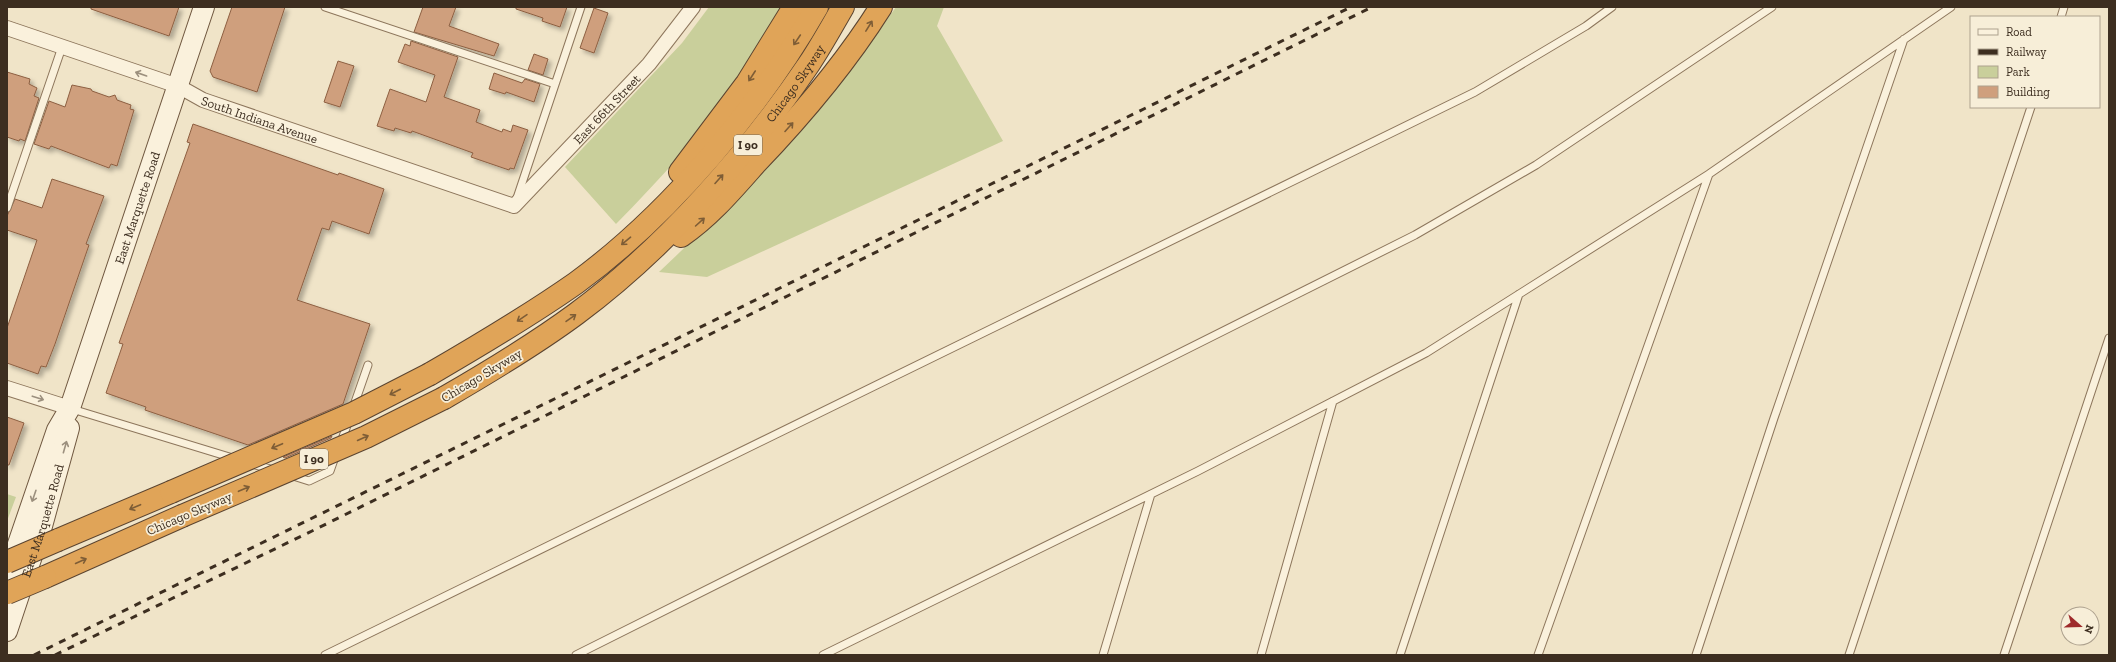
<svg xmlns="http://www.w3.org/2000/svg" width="2116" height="662" font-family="'Zilla Slab',serif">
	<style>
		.green { fill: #c9cf9b }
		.building { fill: #cf9f7d; stroke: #8d5f41; filter: url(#shadow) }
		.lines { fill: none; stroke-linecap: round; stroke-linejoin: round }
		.lane-casing { stroke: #8d765c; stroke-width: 9 }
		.street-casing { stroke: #8d765c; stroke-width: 16 }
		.secondary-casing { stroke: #6f573f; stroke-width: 22 }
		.highway-casing { stroke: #5b4430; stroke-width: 24 }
		.lane { stroke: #faf1dc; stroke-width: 7 }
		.street { stroke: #faf1dc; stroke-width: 14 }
		.secondary { stroke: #faf1dc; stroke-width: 20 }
		.highway { stroke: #e0a458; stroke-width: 22 }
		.rail { stroke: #3d2e20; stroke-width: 3; stroke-dasharray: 7 7; stroke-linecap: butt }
		.highway-bridge-casing { stroke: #5b4430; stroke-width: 24; stroke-linecap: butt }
		.highway-bridge { stroke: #e0a458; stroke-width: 22 }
		.oneway { stroke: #7e5d36 }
		.oneway2 { stroke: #9c907e }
		.labels { text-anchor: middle; stroke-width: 3.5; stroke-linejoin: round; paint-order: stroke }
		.shield { fill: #f7eed8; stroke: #756857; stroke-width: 1 }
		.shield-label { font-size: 12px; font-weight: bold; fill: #3d2e20 }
		.street-label { font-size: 13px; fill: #3d2e20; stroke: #f7eed8 }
	</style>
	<defs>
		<filter id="shadow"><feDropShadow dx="3.5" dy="3.5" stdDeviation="2" flood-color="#0004"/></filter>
	</defs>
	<rect width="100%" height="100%" fill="#f0e4c8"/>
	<!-- green -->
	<path class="green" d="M709,7H782C767,32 753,58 737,83C702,134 659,180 616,224L565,167L682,43Z
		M896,7H944L937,26L1003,141L707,277L659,272C746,190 828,105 896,7Z
		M7,494L16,497L7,521Z"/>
	<!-- building -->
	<path class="building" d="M91,7H179L169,36L91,9Z
		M232,7H285L257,92L213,77L210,71Z
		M423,7H456L449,26L499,44L494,56L414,32Z
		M516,7H567L560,27L542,21L543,18L516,9Z
		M594,8L608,13L594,53L580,48Z
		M411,41L458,57L444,97L480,110L476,122L502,132L503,129L511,132L513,125L528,130L514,169L510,168L509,170L471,157L473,153L412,131L411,133L395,128L394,131L377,126L390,89L426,102L435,75L398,62L405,44L410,46Z
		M534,54L548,59L543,75L528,70Z
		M338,61L354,66L340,107L324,102Z
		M7,72L30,79L29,84L37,88L34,96L39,98L25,141L20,139L19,141L7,137Z
		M494,73L522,83L525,79L540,84L534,102L506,92L505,94L489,89Z
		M72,85L91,89L92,91L109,97L115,95L117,100L131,105L130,109L134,110L117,166L111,164L109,168L51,146L49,149L34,144L49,101L65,107Z
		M193,124L338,175L339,173L384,189L369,234L332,221L329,230L322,228L297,300L370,324L343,404L248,445L145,410L146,407L106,393L123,344L119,343L190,143L187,142Z
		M52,179L104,196L86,244L89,245L55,344L46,367L41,366L38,374L7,363V328L37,240L7,230V216L15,199L42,208Z
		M7,417L24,423L9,465H7Z
		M332,436L331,438L285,458L283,457Z"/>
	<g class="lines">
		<defs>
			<path id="lane" d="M325,7L555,84
				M2061,17L2064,7
				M517,198L581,7
				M7,208L62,47
				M353,408L368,365
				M72,409L236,459
				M341,442L349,420
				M252,464L274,470
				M290,475L309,481L330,471L336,454
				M325,655L1475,92L1586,26L1612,7
				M576,655L1415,235L1536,165L1772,7
				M823,655L1198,471L1426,353L1709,174L1951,7
				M1103,655L1151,494
				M1261,655L1333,401
				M1400,655L1519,294
				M1538,655L1709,174
				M1696,655L1774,418L1904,39
				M1849,655L2031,107
				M2004,655L2109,338"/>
			<g id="street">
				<path id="s1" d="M7,28L178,86L203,100L514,206L649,64L693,7"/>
				<path d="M7,388L70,408"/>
			</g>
			<g id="secondary">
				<path id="s2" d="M7,576L57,430L70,408L204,7"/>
				<path id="s3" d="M7,631L42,526L69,428"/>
			</g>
			<g id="highway">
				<path d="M680,172L747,83L794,7"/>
				<path d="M681,236C710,216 732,190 755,164C802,115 845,64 881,7"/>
				<path d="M430,374C480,345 529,316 576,283C669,215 760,107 817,7"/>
				<path id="s4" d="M444,398C489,372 534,345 576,314C664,249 748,154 809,64C821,46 832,26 843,7"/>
				<path d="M58,540L171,492"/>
				<path d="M45,577L182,516"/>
			</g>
		</defs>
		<!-- lane casing -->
		<use href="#lane" class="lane-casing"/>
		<!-- street casing -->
		<use href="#street" class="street-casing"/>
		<!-- secondary casing -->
		<use href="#secondary" class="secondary-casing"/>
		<!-- highway casing -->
		<use href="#highway" class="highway-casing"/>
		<!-- lane -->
		<use href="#lane" class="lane"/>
		<!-- street -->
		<use href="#street" class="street"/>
		<!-- secondary -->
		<use href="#secondary" class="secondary"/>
		<!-- highway -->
		<use href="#highway" class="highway"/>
		<!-- rail -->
		<path class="rail" d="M34,655L1351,7
			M55,655L312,531L1372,7"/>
		<defs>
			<path id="highway-bridge" d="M171,492L354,413L430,374
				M182,516L366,437L444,398
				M7,562L58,540
				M7,593L45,577"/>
		</defs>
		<!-- highway-bridge casing -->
		<use href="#highway-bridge" class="highway-bridge-casing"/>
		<!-- highway-bridge -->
		<use href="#highway-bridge" class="highway-bridge"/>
	</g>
	<!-- one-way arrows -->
	<defs><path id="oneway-shaft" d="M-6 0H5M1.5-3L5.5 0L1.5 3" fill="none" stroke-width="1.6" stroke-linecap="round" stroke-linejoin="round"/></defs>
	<g class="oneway">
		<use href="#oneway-shaft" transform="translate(869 26) rotate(-58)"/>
		<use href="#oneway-shaft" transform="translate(797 40) rotate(124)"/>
		<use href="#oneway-shaft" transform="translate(752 76) rotate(123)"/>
		<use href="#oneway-shaft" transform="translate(789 127) rotate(-48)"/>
		<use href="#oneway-shaft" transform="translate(719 179) rotate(-48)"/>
		<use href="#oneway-shaft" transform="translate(700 222) rotate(-42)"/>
		<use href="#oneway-shaft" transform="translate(626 241) rotate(140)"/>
		<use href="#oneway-shaft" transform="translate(522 318) rotate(146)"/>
		<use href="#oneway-shaft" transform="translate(571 318) rotate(-35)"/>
		<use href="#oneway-shaft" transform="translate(395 392) rotate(153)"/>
		<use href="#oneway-shaft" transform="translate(363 438) rotate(-24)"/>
		<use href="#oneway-shaft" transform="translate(277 446) rotate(157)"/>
		<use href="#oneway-shaft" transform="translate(244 489) rotate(-23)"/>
		<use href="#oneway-shaft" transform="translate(135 507) rotate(157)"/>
		<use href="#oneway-shaft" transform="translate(81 561) rotate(-24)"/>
	</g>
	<g class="oneway2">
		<use href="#oneway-shaft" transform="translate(141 74) rotate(-161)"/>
		<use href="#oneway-shaft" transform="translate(38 398) rotate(18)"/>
		<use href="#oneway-shaft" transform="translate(65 447) rotate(-74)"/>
		<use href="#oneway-shaft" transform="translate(34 496) rotate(109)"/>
	</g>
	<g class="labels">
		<!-- shield labels -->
		<g class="shield">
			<rect x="734" y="135" width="28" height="20" rx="3"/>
			<rect x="300" y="449" width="28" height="20" rx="3"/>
		</g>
		<g class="shield-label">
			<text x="748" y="149">I 90</text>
			<text x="314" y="463">I 90</text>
		</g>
		<!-- street labels -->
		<g class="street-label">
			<text dy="5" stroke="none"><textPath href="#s4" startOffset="476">Chicago Skyway</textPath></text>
			<text dy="5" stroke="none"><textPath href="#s1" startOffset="672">East 66th Street</textPath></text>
			<text dy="5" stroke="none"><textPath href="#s1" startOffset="269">South Indiana Avenue</textPath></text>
			<text dy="5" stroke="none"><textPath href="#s2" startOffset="391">East Marquette Road</textPath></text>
			<text transform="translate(481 375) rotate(-31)" y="5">Chicago Skyway</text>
			<text transform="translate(189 513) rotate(-23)" y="5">Chicago Skyway</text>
			<text dy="5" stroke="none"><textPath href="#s3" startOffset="116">East Marquette Road</textPath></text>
		</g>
	</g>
	<!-- border -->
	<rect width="2116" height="662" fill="none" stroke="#3d2e20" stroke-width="16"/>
	<!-- legend -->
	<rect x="1970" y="16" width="130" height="92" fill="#f7eed8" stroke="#ada18e"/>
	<rect x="1978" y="29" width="20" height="6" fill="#faf1dc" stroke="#ada18e"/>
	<text x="2006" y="36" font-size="12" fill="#3d2e20">Road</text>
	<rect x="1978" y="49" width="20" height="6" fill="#3d2e20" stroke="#ada18e"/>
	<text x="2006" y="56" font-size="12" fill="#3d2e20">Railway</text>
	<rect x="1978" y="66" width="20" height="12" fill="#c9cf9b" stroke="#ada18e"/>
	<text x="2006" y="76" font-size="12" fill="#3d2e20">Park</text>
	<rect x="1978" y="86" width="20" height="12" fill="#cf9f7d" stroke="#ada18e"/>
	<text x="2006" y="96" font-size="12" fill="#3d2e20">Building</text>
	<!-- north arrow -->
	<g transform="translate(2080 626) rotate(110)"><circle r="19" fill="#f7eed8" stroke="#ada18e"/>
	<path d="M0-3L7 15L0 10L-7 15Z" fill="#9e2a2b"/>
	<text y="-6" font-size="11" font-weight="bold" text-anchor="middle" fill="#3d2e20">N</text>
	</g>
</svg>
